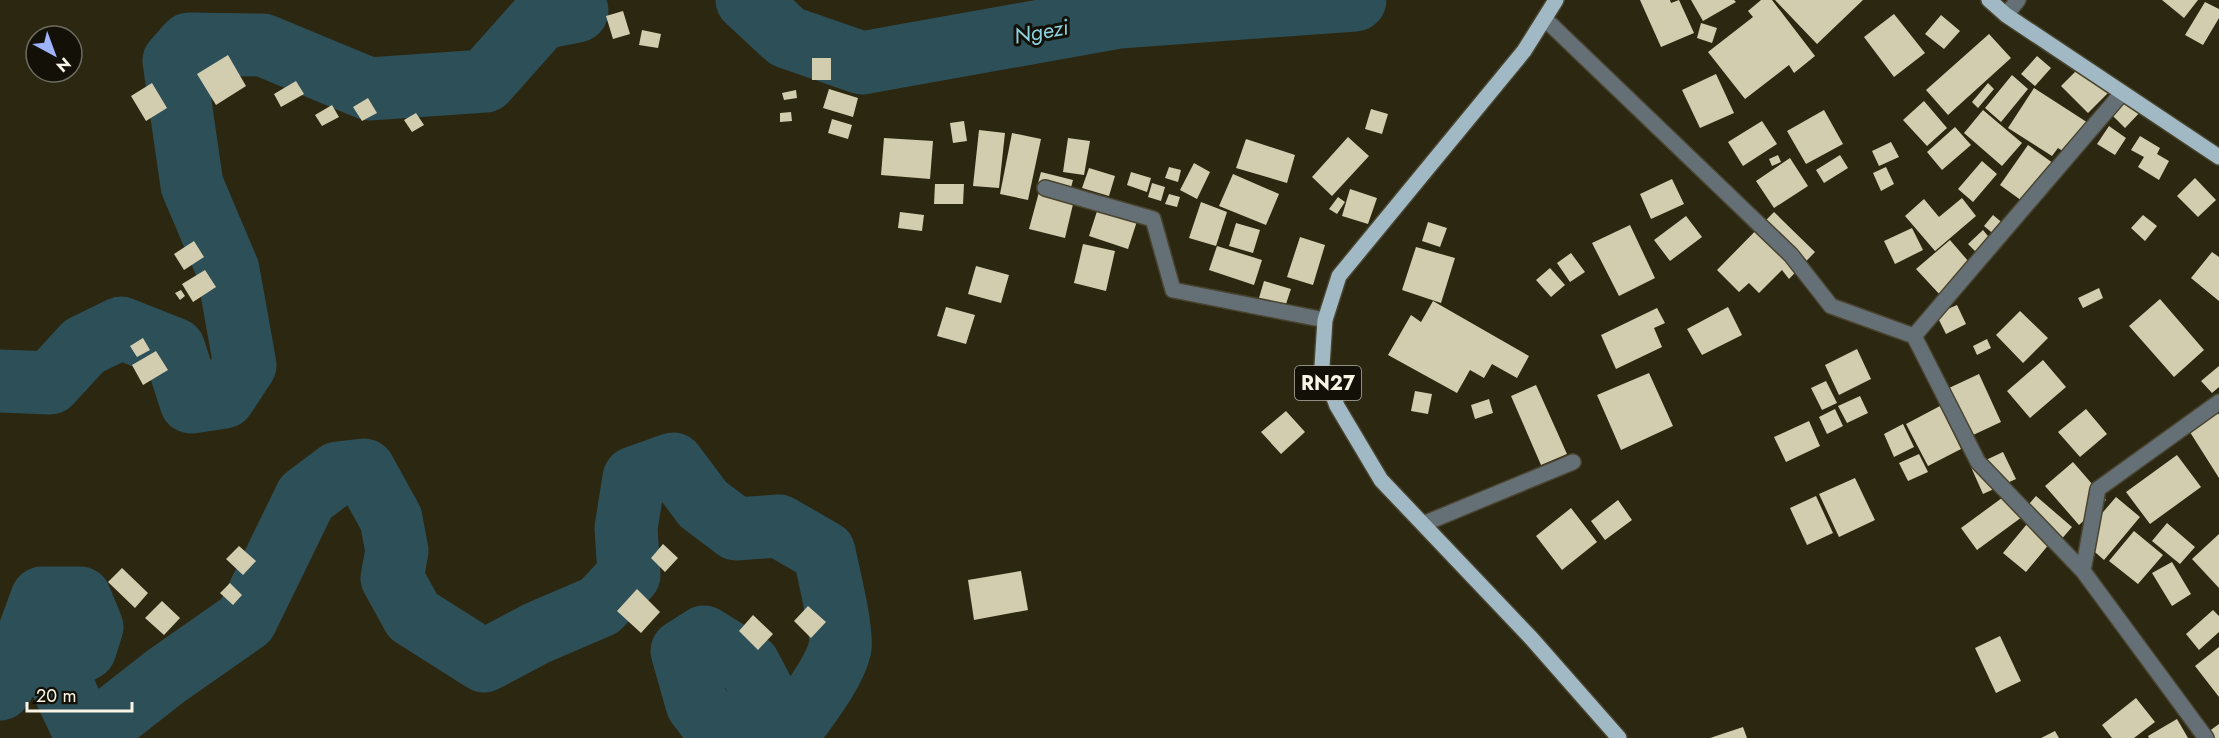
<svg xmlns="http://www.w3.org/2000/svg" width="2219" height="738" font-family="Jost,sans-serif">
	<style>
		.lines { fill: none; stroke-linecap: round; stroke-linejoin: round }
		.river { stroke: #2d4f57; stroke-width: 63 }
		.building { fill: #d3cdaf }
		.minor-casing { stroke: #49442f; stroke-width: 18 }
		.major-casing { stroke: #49442f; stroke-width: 18 }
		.minor { stroke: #647075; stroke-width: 15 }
		.major { stroke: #a0b9c4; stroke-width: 15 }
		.labels { text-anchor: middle; stroke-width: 6; stroke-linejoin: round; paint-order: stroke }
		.shield { fill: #121007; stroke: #b3b0a4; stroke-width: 1.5 }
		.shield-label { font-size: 20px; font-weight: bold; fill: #f8f5e7 }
		.water-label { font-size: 22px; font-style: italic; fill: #8cd1e0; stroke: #121007 }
	</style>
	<rect width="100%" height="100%" fill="#2c2711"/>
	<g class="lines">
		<!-- river -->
		<path class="river" d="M747,0L787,37L862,63L1119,17L1355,0
			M0,381L50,383L84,346L121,328L174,349L191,402L224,397L245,365L228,270L192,185L174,61L189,44L263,45L369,89L485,81L541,18L577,11
			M0,689L18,663L42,598H80L92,627L85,649L61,662L64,689L79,721L106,723L166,676L246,620L306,497L338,473L364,470L391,519L397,551L392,578L413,616L484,661L537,633L600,606L629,575L626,528L634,478L673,464L703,504L736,529L779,526L824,552C828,572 843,631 840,648C835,670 814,698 801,716L775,714L749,665L704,637L682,651L697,704L723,738"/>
	</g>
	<!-- building -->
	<path class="building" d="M1640,0H1670L1671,3L1679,0L1694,33L1661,47Z
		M1691,0H1734L1736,2L1703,21Z
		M1761,0H1772L1815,56L1794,73L1789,65L1745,99L1708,52L1753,17L1748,11Z
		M1775,0H1863L1817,44Z
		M2162,0H2198L2184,18Z
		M2205,2L2219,9V18L2203,45L2185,35Z
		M623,11L630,34L613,39L606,16Z
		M1894,14L1925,53L1894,77L1864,37Z
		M1941,15L1960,31L1944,49L1925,34Z
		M1701,23L1717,28L1712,43L1697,38Z
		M642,30L661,34L658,48L639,45Z
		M1989,34L2011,58L1948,115L1926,90Z
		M228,55L246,86L216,105L197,74Z
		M2037,56L2051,68L2035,86L2021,74Z
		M812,58H831V80H812Z
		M2083,64L2110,91L2088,113L2061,86Z
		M1716,74L1734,113L1700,128L1682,90Z
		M2012,75L2028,89L2001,122L1985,108Z
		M296,81L304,94L281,107L274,94Z
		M152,83L167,108L146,121L131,96Z
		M1988,83L1994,89L1978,108L1972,102Z
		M2034,88L2096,128L2075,159L2058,148L2052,156L2008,128Z
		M2124,88L2144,108L2125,128L2105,108Z
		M829,89L858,98L853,117L823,108Z
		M796,90L797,98L784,100L782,93Z
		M368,98L377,113L362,121L353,107Z
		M1924,101L1947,128L1927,146L1903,120Z
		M332,105L339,117L322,126L315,115Z
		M1371,109L1388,114L1382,134L1365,129Z
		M1824,110L1843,144L1806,164L1787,131Z
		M1983,110L2022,143L2002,166L1964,133Z
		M791,112L792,121L780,122V113Z
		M416,113L424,125L412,132L404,120Z
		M832,119L852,125L848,139L828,133Z
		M964,121L967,141L953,143L950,123Z
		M1762,121L1777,144L1743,166L1728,142Z
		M2109,126L2126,138L2115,155L2097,144Z
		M1955,127L1971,145L1942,170L1927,152Z
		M979,130L1005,133L999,188L973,186Z
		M1012,133L1041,139L1028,200L1000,194Z
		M2140,136L2160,148L2157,154L2169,161L2159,180L2138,167L2144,157L2131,150Z
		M1348,137L1369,156L1332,196L1312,177Z
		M884,138L933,141L930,179L881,175Z
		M1068,138L1090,141L1084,175L1063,172Z
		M1246,139L1295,155L1287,183L1236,168Z
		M1891,142L1899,157L1879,166L1872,151Z
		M2028,145L2057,166L2029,206L2000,185Z
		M1778,155L1781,162L1772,166L1769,159Z
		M1840,155L1848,168L1824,183L1816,170Z
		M1790,158L1808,186L1774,208L1756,181Z
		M1982,161L1997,174L1973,202L1958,189Z
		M1194,163L1210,172L1197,199L1180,190Z
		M1169,167L1181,170L1178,182L1165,178Z
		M1886,167L1894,184L1881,191L1873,173Z
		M1089,168L1115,176L1109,196L1082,188Z
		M1041,172L1073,180L1069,195L1037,187Z
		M1131,172L1151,178L1147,192L1127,185Z
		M1233,174L1279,194L1266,225L1219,206Z
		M2195,178L2216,200L2198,217L2177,196Z
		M1672,179L1684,204L1651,219L1640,194Z
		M1152,183L1165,187L1161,201L1148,197Z
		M935,184H964L963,204H934Z
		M1350,189L1377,198L1368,224L1342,216Z
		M1039,192L1074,200L1065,238L1029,229Z
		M1169,194L1180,197L1177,207L1165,204Z
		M1338,197L1345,202L1337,214L1329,209Z
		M1962,198L1976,216L1935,251L1905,216L1924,199L1939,217Z
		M1100,202L1139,215L1128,249L1089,236Z
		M1201,202L1227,212L1216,246L1189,238Z
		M900,212L924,215L922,231L898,228Z
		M1774,212L1815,252L1789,279L1782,270L1759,293L1749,283L1739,292L1717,270Z
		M1993,215L2005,225L1996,236L1984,226Z
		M2143,215L2157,226L2145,241L2131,228Z
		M1686,216L1702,237L1670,261L1654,240Z
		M1428,222L1447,228L1440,247L1422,241Z
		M1236,223L1260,230L1253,253L1229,246Z
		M1630,225L1655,278L1619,296L1592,243Z
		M1912,228L1923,250L1895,264L1884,241Z
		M1983,230L1996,246L1982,258L1968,244Z
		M1300,237L1325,245L1313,285L1287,277Z
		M1950,240L1975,269L1942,297L1916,269Z
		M194,241L204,257L184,270L174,254Z
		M1083,244L1115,251L1106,291L1074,283Z
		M1217,246L1262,260L1254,285L1209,270Z
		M1416,247L1455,258L1441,303L1402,290Z
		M2212,252L2219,257V301L2191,278Z
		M1571,253L1585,272L1570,282L1557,263Z
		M976,266L1009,275L1001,303L968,294Z
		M1550,268L1565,285L1551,297L1536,280Z
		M205,270L216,287L193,302L182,284Z
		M1264,281L1291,289L1282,316L1256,308Z
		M2099,288L2103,298L2083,308L2078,298Z
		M181,290L185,296L180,300L175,293Z
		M2160,299L2204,350L2174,377L2129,326Z
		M1433,301L1529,356L1517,378L1492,364L1484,378L1470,370L1457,393L1388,355L1411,315L1421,322Z
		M1957,305L1966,324L1946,334L1936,314Z
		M946,307L975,315L966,344L937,336Z
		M1728,307L1742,335L1702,355L1687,329Z
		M1657,308L1665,323L1654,328L1662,347L1616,369L1601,335Z
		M2020,311L2048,338L2023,363L1996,335Z
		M143,338L150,350L137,357L130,346Z
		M1987,339L1991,348L1977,355L1973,346Z
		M1857,349L1871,379L1839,395L1825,365Z
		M156,351L168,370L143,385L132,365Z
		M2043,360L2066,387L2030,418L2007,391Z
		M2219,366V387L2212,393L2201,381Z
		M1649,373L1673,426L1621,450L1597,395Z
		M1979,374L2001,422L1971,436L1949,388Z
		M1826,381L1837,403L1822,410L1811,388Z
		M1536,385L1567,454L1541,465L1511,396Z
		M1415,391L1432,394L1428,414L1411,411Z
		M1860,396L1868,413L1847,423L1838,406Z
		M1489,399L1493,413L1475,419L1471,405Z
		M1940,406L1961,449L1928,466L1906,424Z
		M1835,409L1843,426L1827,434L1819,417Z
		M2086,409L2107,434L2080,457L2058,432Z
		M1286,411L1305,432L1281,454L1261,432Z
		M2217,411L2219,415V478L2188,429Z
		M1809,421L1820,446L1786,462L1774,437Z
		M1903,424L1914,447L1894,457L1884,434Z
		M2003,452L2016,479L1983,494L1971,467Z
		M1919,454L1928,472L1908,481L1899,463Z
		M2177,455L2201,487L2150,524L2126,492Z
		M2073,462L2106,500L2079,525L2045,486Z
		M1855,478L1875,520L1839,537L1819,494Z
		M2006,495L2022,517L1977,550L1961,528Z
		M1816,496L1833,533L1807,545L1790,508Z
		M2036,496L2072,527L2059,542L2023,511Z
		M2116,497L2140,517L2104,560L2080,539Z
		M1618,500L1632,520L1605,540L1591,521Z
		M1571,508L1597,542L1562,570L1536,536Z
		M2167,523L2195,547L2180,564L2152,541Z
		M2027,524L2050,543L2026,572L2003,553Z
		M2134,531L2163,555L2138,584L2109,561Z
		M2219,534V588L2192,559Z
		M663,544L678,558L665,572L651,558Z
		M239,546L256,561L243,575L226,559Z
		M2172,562L2191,594L2172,606L2152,573Z
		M122,568L148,593L135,608L108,582Z
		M1021,571L1028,610L974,620L968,580Z
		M230,583L242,595L233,605L220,593Z
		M637,589L660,612L641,633L617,611Z
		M162,601L180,618L164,635L145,618Z
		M808,606L826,622L811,638L794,621Z
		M2213,610L2219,616V632L2199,650L2186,634Z
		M753,615L773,634L758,650L739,631Z
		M2000,636L2021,681L1996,693L1975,648Z
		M2219,647V697L2195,666Z
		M2136,698L2155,722L2134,738H2112L2102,725Z
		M2177,719L2188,738H2149L2148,736Z
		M2219,724V738H2213L2208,732Z
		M1743,727L1747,738H1710Z
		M2055,731L2059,738H2041Z"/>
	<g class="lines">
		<defs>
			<path id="minor" d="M2006,15L2018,0
				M1545,19L1791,255L1831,306L1914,336
				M2122,93L1914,336L1978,462L2083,571L2206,738
				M1045,188L1153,219L1173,290L1325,320
				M1423,524L1573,462
				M2083,571L2098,489L2219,402"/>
			<path id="major" d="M1556,0L1524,51L1339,276L1325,320L1322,366L1337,406L1381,480L1532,639L1619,738
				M1989,0L2006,15L2219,157"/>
		</defs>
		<!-- minor casing -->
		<use href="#minor" class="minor-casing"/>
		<!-- major casing -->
		<use href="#major" class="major-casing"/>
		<!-- minor -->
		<use href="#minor" class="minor"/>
		<!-- major -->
		<use href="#major" class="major"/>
	</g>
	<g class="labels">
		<!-- shield labels -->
		<rect class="shield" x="1295" y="366" width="66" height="34" rx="4.5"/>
		<g class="shield-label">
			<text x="1328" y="390">RN27</text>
		</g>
		<!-- water labels -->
		<g class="water-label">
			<text transform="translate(1041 31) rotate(-10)" y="8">Ngezi</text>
		</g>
	</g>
	<!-- north arrow -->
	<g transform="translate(54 54) rotate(139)"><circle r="28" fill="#121007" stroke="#6e6c61" stroke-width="1.5"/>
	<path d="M0-4.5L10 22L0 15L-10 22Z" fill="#9fb3fd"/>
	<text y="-9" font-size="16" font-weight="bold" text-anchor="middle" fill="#f8f5e7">N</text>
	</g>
	<!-- scale -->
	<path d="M27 702v9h105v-9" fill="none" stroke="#f8f5e7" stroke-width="3"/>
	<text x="36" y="702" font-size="18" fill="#f8f5e7" stroke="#121007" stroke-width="4.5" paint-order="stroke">20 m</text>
</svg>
